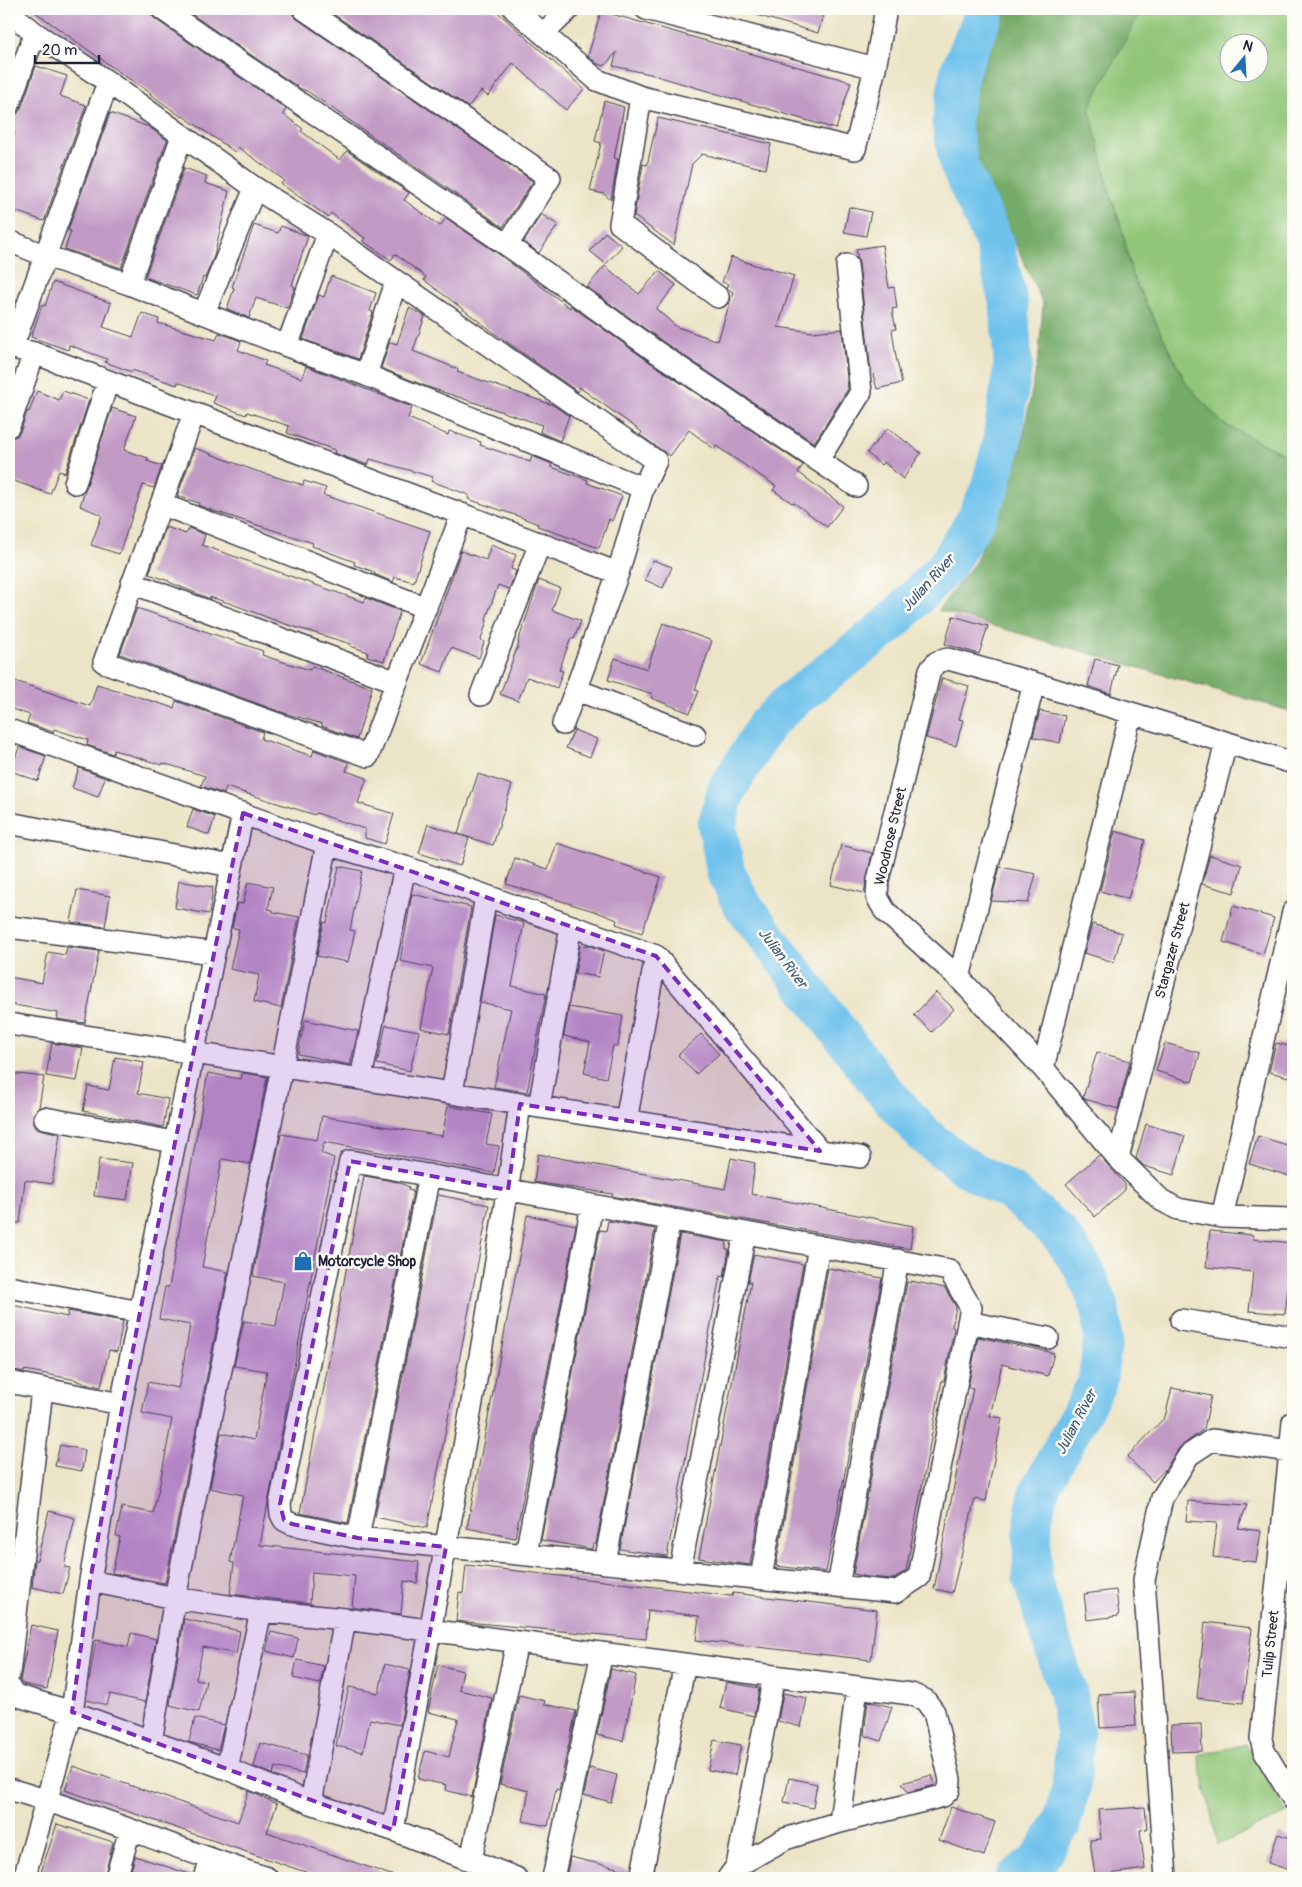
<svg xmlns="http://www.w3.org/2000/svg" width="1302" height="1887" font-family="Pangolin,sans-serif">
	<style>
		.green { fill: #91c678; stroke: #5a745a; fill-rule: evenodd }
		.forest { fill: #74ab68; stroke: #4b6652 }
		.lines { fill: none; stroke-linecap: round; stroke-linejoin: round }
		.river { stroke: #70c2ec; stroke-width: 39 }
		.building { fill: #c19ac5 }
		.street-casing { stroke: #403f50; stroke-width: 24 }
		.street { stroke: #fff; stroke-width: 21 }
		.marked { fill: #7b2cbf; fill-opacity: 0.2; stroke: #7b2cbf; stroke-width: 4; stroke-dasharray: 10 6; stroke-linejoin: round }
		.labels { text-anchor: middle; stroke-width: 5; stroke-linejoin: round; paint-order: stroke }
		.street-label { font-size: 14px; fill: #22223b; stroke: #fdfcf7 }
		.poi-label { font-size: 14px; font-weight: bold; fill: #22223b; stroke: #fdfcf7; text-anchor: start }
		.water-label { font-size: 15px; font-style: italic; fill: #3d5a79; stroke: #fdfcf7 }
	</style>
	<rect width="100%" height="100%" fill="#fdfcf7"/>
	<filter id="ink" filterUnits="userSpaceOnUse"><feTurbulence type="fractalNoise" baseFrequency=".02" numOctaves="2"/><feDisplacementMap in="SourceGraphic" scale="10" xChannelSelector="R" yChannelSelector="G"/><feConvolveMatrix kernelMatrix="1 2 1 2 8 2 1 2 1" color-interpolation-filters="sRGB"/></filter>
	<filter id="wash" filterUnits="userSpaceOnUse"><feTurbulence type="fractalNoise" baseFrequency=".0096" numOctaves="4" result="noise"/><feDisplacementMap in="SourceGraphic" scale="20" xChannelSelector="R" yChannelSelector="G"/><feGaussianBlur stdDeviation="1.12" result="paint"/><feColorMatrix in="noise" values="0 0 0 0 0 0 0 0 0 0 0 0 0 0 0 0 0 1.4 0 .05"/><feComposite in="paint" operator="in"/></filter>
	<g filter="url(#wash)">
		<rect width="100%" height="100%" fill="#ece4c6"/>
		<!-- green -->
		<path class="green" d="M1142,9H1293V456L1283,454L1222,423L1186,383L1132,275L1122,229L1111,197L1089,108ZM1230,42H1260V72H1230Z
			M1246,1744L1287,1813L1218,1845L1198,1755Z"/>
		<!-- forest -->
		<path class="forest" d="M1010,9H1142L1089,108L1111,197L1122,229L1132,275L1186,383L1222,423L1283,454L1293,456V712L938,610L976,561L1019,458L1039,354L1043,304L965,133L978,80L1001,20Z"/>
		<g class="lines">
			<!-- river -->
			<path class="river" d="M986,9L960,70L951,123L959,165L994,242L1009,305L1013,364L1001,446L990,488L976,519L945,568L889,625L792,700L767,724L726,791L717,825L726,873L742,904L880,1086L924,1135L961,1164L1014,1194L1059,1233L1085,1271L1100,1307L1103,1340L1097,1383L1038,1493L1033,1520L1032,1579L1068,1693L1075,1735L1071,1789L1061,1825L1036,1863L1015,1878"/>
		</g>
		<g id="blocks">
			<!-- building -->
			<path class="building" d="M31,9H150L151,15L155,19L286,109L283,114L303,129L301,131L340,160L347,151L409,193L404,200L440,226L446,218L500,255L570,308L571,306L651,363L803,465L798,472L843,506L827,527L793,502L792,503L773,490L776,486L716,446L714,449L689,430L670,456L640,435L642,432L579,387L578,392L500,337L424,280L426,277L395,254L391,260L363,241L365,238L331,213L328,217L281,184L284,180L238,147L235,152L183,116L182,117L150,94L151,93L126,77Z
				M184,9H292L293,15L297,19L533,181L503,227L307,91L301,89Z
				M326,9H494L584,89L566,110L513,63L488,96L481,91L468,107Z
				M753,9H825L818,33L753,14Z
				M601,11L851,82L836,129L650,74L613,66L617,52L604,66L598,64L588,56Z
				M36,66L67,76L60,96L86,105L44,221L9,209V150L15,133L9,132V116L17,114L21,109Z
				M604,101L624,107L614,158L618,159L611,200L604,194L590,191L601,143L595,141Z
				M110,113L149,127L167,140L121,268L65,249L71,231L68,230Z
				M658,118L771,144L766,169L702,154L692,164L674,245L634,216L643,164L647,165Z
				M184,168L207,176L205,183L229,191L214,256L205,278L203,277L197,295L145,277Z
				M849,207L871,212L866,236L844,232Z
				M541,214L558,225L539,253L524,242Z
				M254,225L278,233L281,226L308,236L292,285L295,287L287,308L256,298L249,318L227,309L234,288L232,287Z
				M605,232L622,246L606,264L590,251Z
				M882,245L889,288L894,287L897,308L892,309L896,329L892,330L896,357L902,383L877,389L870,364L859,264L856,249Z
				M731,257L764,268L765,267L794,276L778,327L812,332L842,329L848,389L814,443L665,343L587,287L605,266L639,294L659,271L676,285L656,309L677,327L718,341L733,292L726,288L728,284L722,282Z
				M331,276L376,293L370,311L373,312L358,359L303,339L319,295L324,297Z
				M53,282L111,303L103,327L133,337L142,313L159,319L158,323L216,340L219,333L241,341L238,350L266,361L264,365L302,378L306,366L412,407L408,418L448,435L449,431L481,442L480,445L530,462L532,456L552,464L551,467L588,480L587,483L622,496L612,521L609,519L599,548L537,526L538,524L518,516L468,499L469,495L431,481L433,477L370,459L368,465L334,453L335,450L287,433L289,426L247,412L246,415L213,403L216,396L178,382L177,385L132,370V372L105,362L107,359L69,345L68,350L31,337L42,305L45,306Z
				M409,308L425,316L413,351L458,369L457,372L553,405L569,416L560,441L540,432L542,425L428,387L381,368L390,342L397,344Z
				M37,391L59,400L63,391L89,400L65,473L59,471L50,494L9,479V438L17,436L21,430L27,411L29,412Z
				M112,408L136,416L124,450L148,458L147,461L162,466L154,488L143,485L119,554L91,545L102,515L80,506Z
				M888,428L921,453L903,479L884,462L881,465L867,453Z
				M195,448L256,471L303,485L304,481L326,488L323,495L430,531L414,582L395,577L393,582L374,574L375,572L354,565L355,562L312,546L313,543L214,511L198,505L199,503L177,496Z
				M166,527L186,534L189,528L205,535L202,545L364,602L366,598L400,611L384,661L367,656L368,652L350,646L351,644L282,623L232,604L210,597V599L169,582V581L149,574Z
				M491,545L516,555L511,569L516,571L509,589L498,585L486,619L487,620L481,640L484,642L479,658L451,648L442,672L421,664L461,551L486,560Z
				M653,560L672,567L663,588L645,580Z
				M539,580L560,588L552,610L581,621L574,639L571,638L559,670L563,671L557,688L527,677L518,701L500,694L519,643L518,642Z
				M137,608L263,651L262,655L280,661L310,670L312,666L372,688L357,739L322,726V724L278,711L120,654Z
				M953,616L988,626L979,654L945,644Z
				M663,623L712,641L695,690L699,691L690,713L651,698L653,694L608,680L615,658L647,669Z
				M1095,659L1118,665L1111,694L1088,686Z
				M942,678L969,686L959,719L963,720L956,746L926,738Z
				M9,679L90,706L97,684L174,708L176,701L263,732L261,739L312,756L314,750L349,763L346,771L367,778L358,803L394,814L385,844L365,838V829L316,813L315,815L226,787L224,794L201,786L205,776L163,763L162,765L114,750L113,754L87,745L88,740L54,729L53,732L27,723L30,715L9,708Z
				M1040,711L1065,716L1060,743L1033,737Z
				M574,730L597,739L590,757L566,748Z
				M19,747L46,756L38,781L11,771Z
				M79,768L105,778L98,797L72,788Z
				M478,774L512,785L493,845L458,834Z
				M193,809L215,817L209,835L187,827Z
				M428,824L469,838L460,866L419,853Z
				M1115,831L1145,840L1128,899L1100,891Z
				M557,843L661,877L642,933L616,924L617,920L597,912L506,884L515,858L548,869Z
				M841,845L872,853L864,893L831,885Z
				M1210,855L1242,865L1234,893L1202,884Z
				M339,866L362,871L350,930L355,931L348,962L317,956L324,922L327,923Z
				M1000,867L1036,874L1028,903L991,901Z
				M179,881L213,887L209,914L175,908Z
				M248,882L273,887L268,909L273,910V912L299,917L281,1008L254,1002L259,975L230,969L239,929L232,928L237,903L243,904Z
				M77,890L110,896L105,927L71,922Z
				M412,894L471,907L449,1034L421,1028L433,968L400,961Z
				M1233,906L1274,918L1263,954L1223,942Z
				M495,915L524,923L512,986L546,994L527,1092L494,1087L511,1009L480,1002Z
				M1092,924L1122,933L1114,962L1084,953Z
				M580,945L586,946V945L604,951L598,977L575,973Z
				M67,947L99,951L85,1023L57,1019L58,1013L9,1004V977L42,983L48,952L65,955Z
				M936,992L954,1009L932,1032L914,1015Z
				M569,1007L623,1016L618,1046H613L606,1078L584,1073L590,1042L564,1036Z
				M305,1020L358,1031L350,1065L298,1054Z
				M386,1025L419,1031L410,1071L377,1064Z
				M701,1034L719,1054L696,1074L678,1055Z
				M52,1043L83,1048L77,1081L46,1076Z
				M1165,1043L1200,1053L1192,1082L1156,1071Z
				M1276,1043L1293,1047V1078L1269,1072Z
				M1097,1052L1130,1061L1118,1109L1085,1099L1083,1097Z
				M115,1057L144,1062L138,1093L168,1099L163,1127L83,1111L88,1086L109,1090Z
				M9,1073L44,1077L39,1107L33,1115V1122L36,1128L60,1134L52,1184L25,1180L20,1223H9Z
				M208,1073L241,1079L242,1073L267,1077L250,1164L222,1159L202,1267L228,1272L165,1583L112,1573L120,1537L116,1536L122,1507L153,1513L160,1483L172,1419L142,1413L148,1382L178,1388L181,1378L190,1325L159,1319L165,1287H169Z
				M448,1106L492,1114L486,1144L499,1146L494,1173L324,1142L321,1153L334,1158L260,1545L419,1562L417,1583L404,1581L401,1614L352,1607L355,1576L312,1572L310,1603L230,1594L234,1563L230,1562L243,1495L210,1488L221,1433L254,1440L267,1371L234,1366L244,1321L276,1326L284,1282L253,1276L281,1134L317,1140L322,1116L442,1136Z
				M1146,1124L1185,1136L1174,1175L1144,1166L1136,1158Z
				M1258,1136L1293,1147V1177L1249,1164Z
				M538,1154L725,1189L731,1158L755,1163L751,1194L913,1226L910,1249L612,1196L613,1194L534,1182Z
				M1099,1155L1125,1184V1190L1095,1217L1066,1184Z
				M99,1159L133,1163L127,1200L94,1196Z
				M364,1176L398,1182L409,1187L408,1190L413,1191L348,1523L300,1513Z
				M438,1195L489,1205L427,1528L375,1517Z
				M527,1215L576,1225L515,1538L467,1528Z
				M608,1221L655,1229L596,1544H593L592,1549L541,1540L600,1230L606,1231Z
				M1210,1231L1253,1235V1239L1293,1243L1285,1314L1249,1311L1253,1272L1206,1267Z
				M680,1234L727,1242L726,1249H729L724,1277L720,1276L717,1292L667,1556L620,1549Z
				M754,1254L803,1264L750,1565L699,1558L751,1282H748Z
				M828,1268L882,1278L826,1572L776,1566Z
				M911,1281L945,1288L956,1307L952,1327L954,1328L944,1381L942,1380L906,1571L893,1579L868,1577L853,1574L907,1282L911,1283Z
				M12,1305L67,1317L68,1311L123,1321L117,1352L109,1350L101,1387L77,1381V1380L25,1370L24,1372L9,1369V1320Z
				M978,1337L1054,1353L1048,1376L1002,1364L990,1416L1002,1418L986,1501L975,1499L952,1593L934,1589L973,1388L968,1387Z
				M1172,1388L1211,1396L1204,1429L1179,1448L1166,1468L1153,1482L1127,1457L1165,1417Z
				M60,1445L85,1450L82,1471L55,1466Z
				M1188,1501L1247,1505L1238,1528L1261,1531L1256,1562L1213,1557L1217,1523L1186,1521Z
				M49,1511L75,1518L64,1567L70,1568L63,1594L32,1587L35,1560H37Z
				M466,1565L732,1596L733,1593L877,1610L871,1660L696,1640L699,1616L648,1610L646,1639L456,1621L459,1592L463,1593Z
				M1116,1590L1119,1616L1087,1620L1084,1594Z
				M184,1619L240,1631L236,1654L203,1647L196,1679L206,1681L199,1712L170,1705Z
				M1205,1622L1252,1628L1243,1703L1197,1698Z
				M31,1625L58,1631L47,1689L23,1684L20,1680Z
				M271,1632L298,1638L294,1658L266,1651Z
				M131,1633L156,1639L145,1702L110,1694L107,1705L86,1700L96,1640L128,1647Z
				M297,1660L324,1666L320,1684L293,1678Z
				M385,1664L410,1670L400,1725L370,1719L363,1752L336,1746L349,1687L379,1693Z
				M438,1665L463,1671L459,1690L492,1698L472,1797L445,1790L446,1785L418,1779L425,1751L449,1757L458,1719L428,1712Z
				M611,1669L636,1675L623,1741L597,1735Z
				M726,1682L759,1688L754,1716L720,1708Z
				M1134,1692L1136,1726L1100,1728L1098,1694Z
				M783,1693L807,1698L801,1727L778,1721Z
				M519,1695L545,1701L544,1704L576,1711L559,1790L556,1789L548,1826L523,1821L529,1791L500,1784Z
				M868,1701L892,1707L881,1741L864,1735Z
				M195,1718L224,1725L218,1750L189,1742Z
				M1201,1724L1202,1751L1172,1752L1171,1725Z
				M714,1740L741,1745L735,1775L708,1770Z
				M260,1743L307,1755L303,1774L275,1767L273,1774L254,1767Z
				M73,1766L238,1822L249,1791L277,1804L267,1832L394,1876V1878H323L65,1790Z
				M590,1768L617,1775L611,1802L584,1795Z
				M932,1775L935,1785L908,1792L902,1783Z
				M789,1778L817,1784L813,1808L784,1802Z
				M951,1807L995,1822L984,1856L939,1840Z
				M1145,1807L1147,1829L1140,1830L1145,1869L1095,1876L1090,1840L1101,1839L1098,1810Z
				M57,1824L113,1842L104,1878H39Z
				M1278,1834L1293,1839V1871L1268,1863Z
				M135,1856L192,1875V1878H129Z
				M570,1857L630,1871L629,1878H566Z"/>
		</g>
	</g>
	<g filter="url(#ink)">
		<use href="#blocks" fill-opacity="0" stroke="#403f50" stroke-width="1"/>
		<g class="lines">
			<defs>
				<path id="street" d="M162,9L507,245L658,353L856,486
					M304,9L550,178L507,245
					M514,9L597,80L641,97L855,149L875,68L886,9
					M646,9L875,68
					M9,12L35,33L108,82L255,188L328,234L656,461L643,488L366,375L287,346L129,284L46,256L9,241
					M543,34L569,9
					M641,97L620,224L718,297
					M9,104L35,33
					M129,284L182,136
					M204,313L255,188
					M287,346L328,234
					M9,347L34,353L618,573L563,724
					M12,348L108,82
					M366,375L396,282
					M194,413L104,662L368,756L462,514
					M9,426L34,353
					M818,460L861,392L847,265
					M75,483L108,381
					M161,504L426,608
					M618,573L643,488
					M132,583L397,682
					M577,690L695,735
					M481,695L540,543
					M9,730L327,844L405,867L656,956L820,1151
					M1293,763L1034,683L948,659L937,662L930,670L878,880L877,897L885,911L959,978L1043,1068L1118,1158L1161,1200L1178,1209L1222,1217L1293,1219
					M9,823L231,866
					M9,927L213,953
					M959,978L1034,683
					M9,1024L860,1157
					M1043,1068L1131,713
					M361,1078L405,867
					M452,1093L486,896
					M539,1107L571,926
					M45,1118L174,1142
					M626,1121L656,956
					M1118,1158L1226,743
					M350,1161L949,1270L971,1308L919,1577L896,1592L358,1538L292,1524L284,1520L281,1514L280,1504Z
					M1222,1217L1293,912
					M9,1287L140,1312
					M1181,1320L1293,1337
					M968,1322L1048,1338
					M9,1382L121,1404
					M1293,1422L1261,1739L1264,1751L1293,1799
					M358,1538L429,1175
					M526,1554L592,1205
					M605,1563L670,1219
					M680,1570L745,1233
					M761,1578L819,1246
					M90,1581L175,1598L261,1611L345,1619L857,1687L911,1694L925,1700L934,1712L950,1780L949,1790L943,1796L840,1822L785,1839L737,1866L728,1878
					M838,1586L898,1260
					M9,1674L42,1390
					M9,1687L15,1695L72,1712L227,1769L311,1803L393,1830L516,1878
					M151,1742L175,1598L327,844
					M227,1769L261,1611
					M9,1789C96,1814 180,1850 267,1878
					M311,1803L345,1619
					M840,1822L857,1687
					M393,1830C437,1589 486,1347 520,1104
					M471,1860L517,1642
					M737,1866L774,1676
					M24,1878L72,1712L90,1581L121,1404L243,813
					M116,1878L130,1830
					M205,1878L211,1860
					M553,1878L602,1653
					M641,1878L685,1664
					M1166,1878L1144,1580L1162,1498L1189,1455L1212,1440L1289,1451"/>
			</defs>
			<!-- street casing -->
			<use href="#street" class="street-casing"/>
			<!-- street -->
			<use href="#street" class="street"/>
		</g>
	</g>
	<!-- marked area -->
	<path class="marked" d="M243,813L656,956L820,1151L520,1104L508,1190L350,1161L280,1504L284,1520L292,1524L358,1538L446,1547L393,1830L72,1712L90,1581L140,1312Z"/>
	<!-- icons -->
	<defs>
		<symbol id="shop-bare" viewBox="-9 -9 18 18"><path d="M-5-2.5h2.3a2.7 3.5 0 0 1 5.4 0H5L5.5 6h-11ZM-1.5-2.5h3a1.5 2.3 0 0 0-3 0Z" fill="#1f6fb2" stroke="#fdfcf7" stroke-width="2.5" paint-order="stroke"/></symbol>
	</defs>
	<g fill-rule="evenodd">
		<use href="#shop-bare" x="289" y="1247" width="28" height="28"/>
	</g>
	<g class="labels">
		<!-- street labels -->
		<g class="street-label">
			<text transform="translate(890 836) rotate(-77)" y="5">Woodrose Street</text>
			<text transform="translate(1172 950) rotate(-75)" y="5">Stargazer Street</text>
			<text transform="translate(1270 1644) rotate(-84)" y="5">Tulip Street</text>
		</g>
		<!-- poi labels -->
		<g class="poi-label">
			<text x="318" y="1266">Motorcycle Shop</text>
		</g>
		<!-- water labels -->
		<g class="water-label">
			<text transform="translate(928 583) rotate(-48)" y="5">Julian River</text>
			<text transform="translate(783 958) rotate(53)" y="5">Julian River</text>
			<text transform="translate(1076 1422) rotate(-62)" y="5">Julian River</text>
		</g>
	</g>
	<!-- margin -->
	<rect width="1302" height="1887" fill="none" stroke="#fdfcf7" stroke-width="30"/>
	<!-- north arrow -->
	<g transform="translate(1244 58) rotate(18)"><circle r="24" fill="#fdfcf7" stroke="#a5a5ac"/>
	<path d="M0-4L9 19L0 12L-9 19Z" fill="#1f6fb2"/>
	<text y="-8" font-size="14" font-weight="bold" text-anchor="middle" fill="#22223b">N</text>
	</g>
	<!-- scale -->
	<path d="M35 55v8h64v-8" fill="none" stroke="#22223b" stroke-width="2.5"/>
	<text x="42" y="55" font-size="15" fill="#22223b" stroke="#fdfcf7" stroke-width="4" paint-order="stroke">20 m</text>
</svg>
